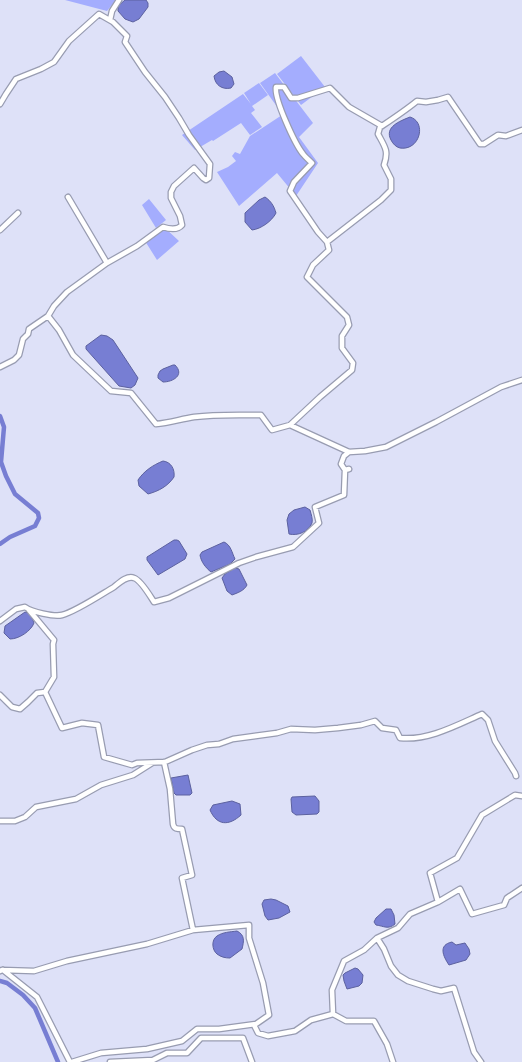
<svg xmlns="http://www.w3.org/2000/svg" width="522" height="1062" font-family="'Sofia Sans Condensed',sans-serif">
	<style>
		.green { fill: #a4adfe }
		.water { fill: #777ed3; stroke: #5c619f }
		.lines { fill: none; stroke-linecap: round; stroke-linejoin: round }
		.canal { stroke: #777ed3; stroke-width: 4.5 }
		.minor-casing { stroke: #989cb1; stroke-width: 7 }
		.minor { stroke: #fff; stroke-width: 4.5 }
	</style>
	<rect width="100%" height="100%" fill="#dee1f8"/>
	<!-- green -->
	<path class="green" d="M65,0H116L107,11Z
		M301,56L325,87L301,105L277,74Z
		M275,73L313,123L299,137L318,163L296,196L277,173L239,206L217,172L228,167L236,161L232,156L235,152L240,154L250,136L282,115H283L260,83Z
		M259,83L268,95L252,106L255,110L251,113L262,127L250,135L241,123L213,141L212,140L195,150L182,135L243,94L251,104L244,93Z
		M149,199L166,220L156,228L142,205Z
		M165,228L179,241L157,260L145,241Z"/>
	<!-- water -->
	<path class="water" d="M125,0H146L148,3V7L139,19L133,22L125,19L118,11V6Z
		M224,71L232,77L234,84L231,88C222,90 215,85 214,76L219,72Z
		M410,117C427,122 420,151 400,148C396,147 393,144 391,140C384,127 400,121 410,117Z
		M265,197C271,201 274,206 276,213C272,221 261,229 252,230L245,222V213L259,200Z
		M101,335L107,336L113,340L138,378L135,385L131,388L119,386L86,349V346Z
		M173,365H175C185,375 173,382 163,382L158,378V375L160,371L163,369Z
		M163,461C171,462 175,469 174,477C168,486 159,491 148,494L139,486L138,480C144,471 153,465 163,461Z
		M305,507L310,510C311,514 313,519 312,523C308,532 298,536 289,534L287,520L289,514L294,510Z
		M174,540H177L179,541L187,554L185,559L158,575L147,560V557Z
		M224,542C231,545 232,553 235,559L230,564L211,572C206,568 201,562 200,555L202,552Z
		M235,568L239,569L247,585C244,591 237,593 232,595L227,591L222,578L225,574Z
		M25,612C31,613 32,618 34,623C31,631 19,639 10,639L4,633L5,626Z
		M188,775L192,793L190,795H176L174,793L171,778Z
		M315,796L319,801V812L317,814L296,815L292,812L291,799L292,797Z
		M232,801L240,804L241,815C229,826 217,826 210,810L213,805Z
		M271,899L276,900L288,906L290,912L279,918L268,920L265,916L262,904L264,900Z
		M386,909H391L394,915L395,924C388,930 384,926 376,925L374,922L376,918Z
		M237,931C245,935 244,941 242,949L230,958C225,958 221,957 217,954C212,950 211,940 217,936C223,932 230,932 237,931Z
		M452,942L456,945L465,943L469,949L470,954L466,960L449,965C443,956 438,945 452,942Z
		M355,968L358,969L363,975L362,983L359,986L347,989L344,981L343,975L345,973Z"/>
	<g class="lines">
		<!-- canal -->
		<path class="canal" d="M0,416L4,427L1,462L6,476L15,494L38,513L39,518L35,526L10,537L0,544
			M0,981L7,983L23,995L35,1008L58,1062"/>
		<defs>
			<path id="minor" d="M110,20L112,11L119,0
				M0,104L6,94L16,79L41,69L54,62L69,41L99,14L113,22L127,36L125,42L145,72L165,97L179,118L189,135L210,164L209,178L206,180L203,178L194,168L174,186L171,192V198L180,216L182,225C177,231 169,229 163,227L137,246L107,263L67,292L54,306L48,316L29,329L28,334L23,339L19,355L14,360L0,367
				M382,126L349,107L330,88L298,98H291L284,87H276C274,99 295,144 303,154C306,158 309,160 312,163L294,182L290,191L318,232L327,242L381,200L391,190V179L384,165C389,151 385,147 378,134L380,127L382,126C394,118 406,110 417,101L426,102L438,100L448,97L480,144H484L498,135L506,136L522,130
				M68,197L107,263
				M0,230L18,213
				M48,316L59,330L73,355L111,391L131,393L156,424C169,423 181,419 194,417C216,414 238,415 261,415L272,430L290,425L349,452L365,451L386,447L436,422L501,387L522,380
				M290,425L320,397L352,370L353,363L342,348V336L349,325L347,317L307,277L313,265L329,250L327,242
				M349,452L344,456L341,464L345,470L349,469
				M29,610L54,640L53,644L54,677L45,692
				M0,621L16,609L25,607C32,612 54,617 62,615C75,612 102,594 114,587C119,583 127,575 134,578C141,580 150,596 154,602L169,598L239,563L256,557L293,547L319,523L315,507L344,495L345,470
				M0,695L12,707L20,709L28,702L37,693L45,692L62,728L82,723L98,725L104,757L132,765L137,763L165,762L192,750L207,745L219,744L233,739L277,733L291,729L315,730L338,728L361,725L375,721L382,728L396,730L400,738C428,741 457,725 482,714L488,720L495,741L515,773L516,776
				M164,762L170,789L173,824C174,829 177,829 182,829L192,875L182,878L193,930
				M0,821H15L25,817L36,807L76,799L101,785L133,775L152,763
				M438,902L430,873L457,858L482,815L515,795L522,796
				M377,938L384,949L391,966L398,975L408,981L433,989L441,991L454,988L474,1052L481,1062
				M3,970L37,997L70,1062
				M0,971L2,970L34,971L67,961L147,944L193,930L249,925V938L263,983L269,1015L256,1024
				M333,1014L346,1021H374L387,1044L393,1062
				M72,1062L101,1053L147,1049L182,1041L197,1029H219L256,1024L254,1025L258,1033L268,1036L295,1031L311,1020L333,1014L332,990L344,961L364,950L377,938L398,928L410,914L438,902L460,889L472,914L504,905L507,898L522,888
				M110,1062L153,1060L167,1053H187L201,1038H243L252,1062"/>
		</defs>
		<!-- minor casing -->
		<use href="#minor" class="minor-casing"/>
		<!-- minor -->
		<use href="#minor" class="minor"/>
	</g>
</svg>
